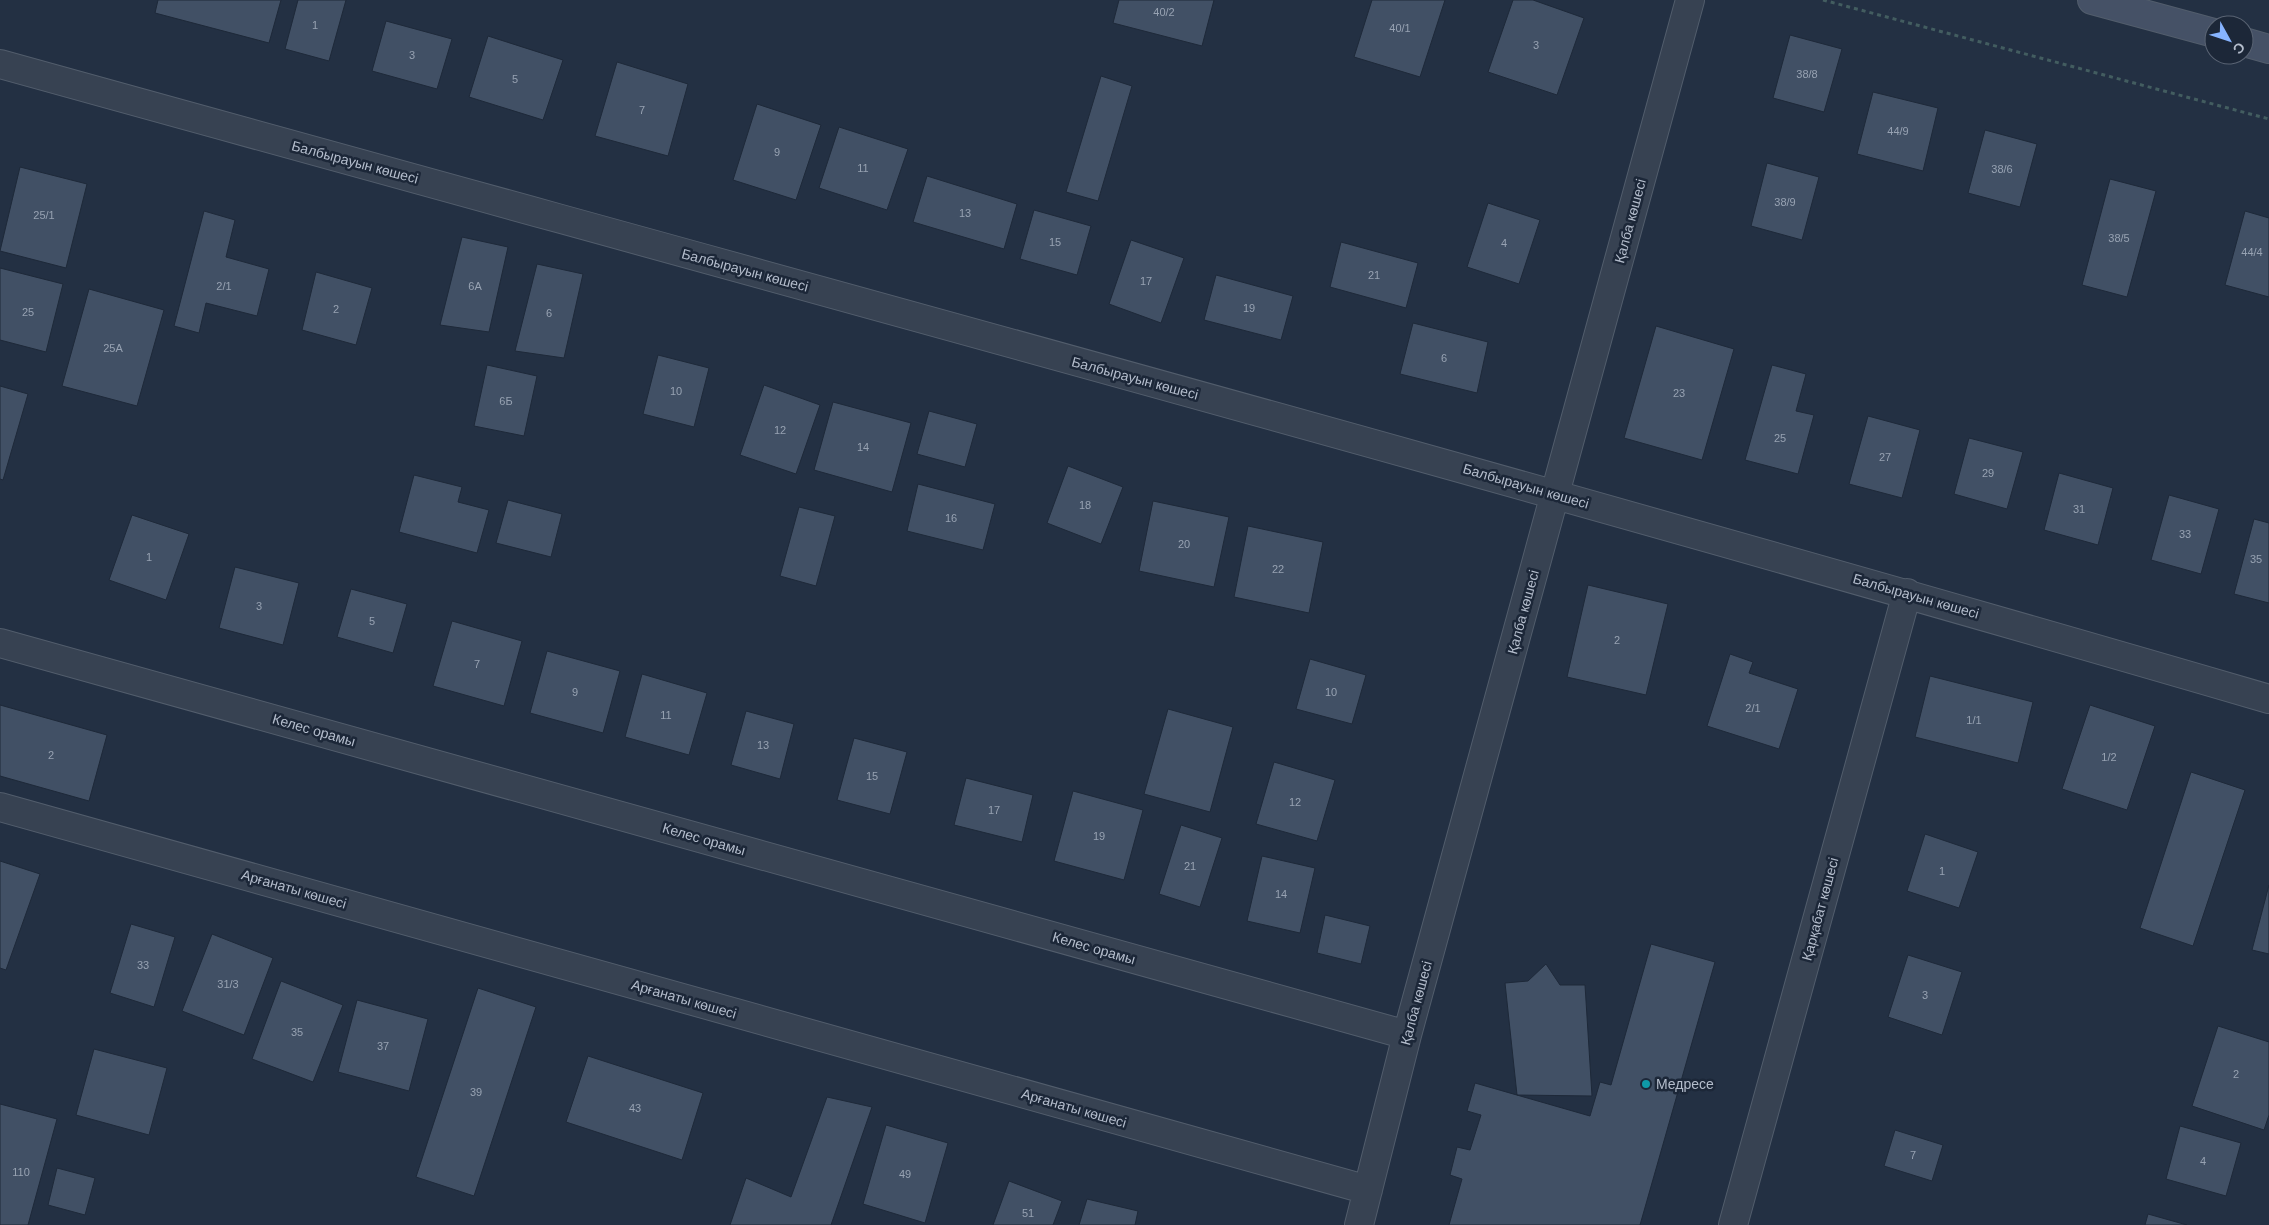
<svg xmlns="http://www.w3.org/2000/svg" width="2269" height="1225" font-family="Arial,sans-serif">
	<style>
		.building { fill: #415065; stroke: #1e2939 }
		.lines { fill: none; stroke-linecap: round; stroke-linejoin: round }
		.street-casing { stroke: #525d6c; stroke-width: 30 }
		.secondary-casing { stroke: #525d6c; stroke-width: 30 }
		.path { stroke: #435d60; stroke-width: 3; stroke-dasharray: 4 4; stroke-linecap: butt }
		.street { stroke: #374252; stroke-width: 28 }
		.secondary { stroke: #455166; stroke-width: 28 }
		.culture-dot { fill: #0f9aa8; stroke: #1c2738; stroke-width: 2 }
		.labels { text-anchor: middle; stroke-width: 5; stroke-linejoin: round; paint-order: stroke }
		.number-label { font-size: 11px; fill: #97a2b2 }
		.street-label { font-size: 14px; fill: #b4bdcc; stroke: #1c2738 }
		.poi-label { font-size: 14px; fill: #b4bdcc; stroke: #1c2738; text-anchor: start }
	</style>
	<rect width="100%" height="100%" fill="#233043"/>
	<!-- building -->
	<path class="building" d="M158,0H281L269,43L155,13Z
		M298,0H346L329,61L285,49Z
		M1119,0H1214L1202,46L1113,23Z
		M1372,0H1445L1420,77L1354,57Z
		M1513,0H1533L1584,18L1557,95L1488,72Z
		M386,21L452,39L437,89L372,71Z
		M1790,35L1842,49L1824,112L1773,98Z
		M488,36L563,60L543,120L469,97Z
		M617,62L688,84L668,156L595,136Z
		M1101,76L1132,86L1098,201L1066,192Z
		M1873,92L1938,108L1923,171L1857,154Z
		M757,104L821,125L796,200L733,180Z
		M839,127L908,149L887,210L819,188Z
		M1985,130L2037,144L2020,207L1968,193Z
		M1767,163L1819,177L1802,240L1751,226Z
		M20,167L87,184L66,268L0,251Z
		M927,176L1017,204L1004,249L913,222Z
		M2110,179L2156,191L2127,297L2082,285Z
		M1488,203L1540,220L1519,284L1467,267Z
		M1034,210L1091,226L1077,275L1020,259Z
		M204,211L235,220L226,257L269,269L257,316L206,303L199,333L174,326Z
		M2245,211L2269,218V297L2225,285Z
		M462,237L508,247L489,332L440,325Z
		M1131,240L1184,258L1161,323L1109,304Z
		M1341,242L1418,263L1406,308L1330,287Z
		M537,264L583,274L564,358L515,351Z
		M0,268L63,284L46,352L0,340Z
		M316,272L372,288L356,345L302,330Z
		M1216,275L1293,296L1281,340L1204,320Z
		M89,289L164,310L137,406L62,386Z
		M1413,323L1488,342L1477,393L1400,374Z
		M1656,326L1734,349L1702,460L1624,438Z
		M658,355L709,368L694,427L643,414Z
		M487,365L537,376L524,436L474,426Z
		M1772,365L1806,374L1796,411L1814,415L1798,474L1745,460Z
		M764,385L820,405L796,474L740,455Z
		M0,386L28,394L3,480L0,479Z
		M833,402L911,423L892,492L814,470Z
		M929,411L977,424L965,467L917,454Z
		M1868,416L1920,430L1902,498L1849,484Z
		M1969,438L2023,452L2007,509L1954,494Z
		M1068,466L1123,487L1101,544L1047,523Z
		M2059,473L2113,488L2098,545L2044,530Z
		M414,475L462,487L458,502L489,510L477,553L399,532Z
		M918,484L995,504L983,550L907,531Z
		M2169,495L2219,509L2201,574L2151,560Z
		M508,500L562,514L551,557L496,543Z
		M1153,501L1229,517L1214,587L1139,571Z
		M799,507L835,516L816,586L780,576Z
		M132,515L189,534L166,600L109,580Z
		M2254,519L2269,523V603L2234,594Z
		M1248,526L1323,542L1309,613L1234,597Z
		M235,567L299,583L283,645L219,628Z
		M1588,585L1668,604L1646,695L1567,677Z
		M351,589L407,604L393,653L337,637Z
		M452,621L522,641L504,706L433,686Z
		M547,651L620,671L603,733L530,713Z
		M1730,654L1753,662L1749,673L1798,689L1779,749L1707,726Z
		M1310,659L1366,675L1352,724L1296,709Z
		M642,674L707,693L689,755L625,737Z
		M1930,676L2033,702L2018,763L1915,737Z
		M0,705L107,735L89,801L0,776Z
		M2090,705L2155,726L2127,810L2062,789Z
		M1168,709L1233,727L1210,812L1144,794Z
		M746,711L794,724L780,779L731,765Z
		M854,738L907,752L890,814L837,800Z
		M1274,762L1335,780L1317,841L1256,824Z
		M2191,772L2245,790L2193,946L2140,928Z
		M966,778L1033,795L1022,842L954,825Z
		M1073,791L1143,810L1124,880L1054,861Z
		M1181,825L1222,838L1200,907L1159,894Z
		M1925,834L1978,852L1959,908L1907,891Z
		M1262,856L1315,868L1300,933L1247,921Z
		M0,861L40,874L6,970L0,968Z
		M2269,885V954L2252,950Z
		M1325,915L1370,926L1361,964L1317,953Z
		M131,924L175,937L154,1007L110,993Z
		M212,934L273,958L244,1035L182,1011Z
		M1651,944L1715,962L1640,1225H1449L1462,1179L1450,1175L1457,1147L1470,1150L1481,1115L1467,1111L1475,1083L1590,1116L1600,1082L1611,1085Z
		M1908,955L1962,972L1942,1035L1888,1017Z
		M1546,964L1560,985H1585L1592,1096L1517,1095L1505,983L1528,981Z
		M281,981L343,1005L313,1082L252,1059Z
		M478,988L536,1007L474,1196L416,1177Z
		M357,1000L428,1019L409,1091L338,1072Z
		M2218,1026L2269,1042V1115L2264,1130L2192,1106Z
		M94,1049L167,1068L149,1135L76,1115Z
		M588,1056L703,1093L682,1160L566,1122Z
		M827,1097L872,1107L831,1225H730L746,1178L791,1197Z
		M0,1104L57,1119L28,1225H0Z
		M886,1125L948,1143L925,1223L863,1204Z
		M2180,1126L2241,1143L2226,1196L2166,1179Z
		M1895,1130L1943,1145L1932,1181L1884,1166Z
		M57,1168L95,1178L85,1215L48,1205Z
		M1009,1181L1062,1201L1053,1225H993Z
		M1087,1199L1138,1211L1135,1225H1079Z
		M2148,1214L2187,1225H2145Z"/>
	<g class="lines">
		<defs>
			<path id="street" d="M0,64C757,274 1515,479 2269,699
				M0,643L1407,1035
				M0,807L1368,1190
				M1359,1225L1407,1035L1690,0
				M1733,1225L1907,593"/>
			<path id="secondary" d="M2092,0L2214,33
				M2244,42L2269,49"/>
		</defs>
		<!-- street casing -->
		<use href="#street" class="street-casing"/>
		<!-- secondary casing -->
		<use href="#secondary" class="secondary-casing"/>
		<!-- path -->
		<path class="path" d="M1823,0L2269,119"/>
		<!-- street -->
		<use href="#street" class="street"/>
		<!-- secondary -->
		<use href="#secondary" class="secondary"/>
	</g>
	<!-- markers -->
	<circle class="culture-dot" cx="1646" cy="1084" r="5"/>
	<g class="labels">
		<!-- number labels -->
		<g class="number-label">
			<text x="1164" y="16">40/2</text>
			<text x="315" y="29">1</text>
			<text x="1400" y="32">40/1</text>
			<text x="1536" y="49">3</text>
			<text x="412" y="59">3</text>
			<text x="1807" y="78">38/8</text>
			<text x="515" y="83">5</text>
			<text x="642" y="114">7</text>
			<text x="1898" y="135">44/9</text>
			<text x="777" y="156">9</text>
			<text x="863" y="172">11</text>
			<text x="2002" y="173">38/6</text>
			<text x="1785" y="206">38/9</text>
			<text x="965" y="217">13</text>
			<text x="44" y="219">25/1</text>
			<text x="2119" y="242">38/5</text>
			<text x="1055" y="246">15</text>
			<text x="1504" y="247">4</text>
			<text x="2252" y="256">44/4</text>
			<text x="1374" y="279">21</text>
			<text x="1146" y="285">17</text>
			<text x="224" y="290">2/1</text>
			<text x="475" y="290">6А</text>
			<text x="1249" y="312">19</text>
			<text x="336" y="313">2</text>
			<text x="28" y="316">25</text>
			<text x="549" y="317">6</text>
			<text x="113" y="352">25А</text>
			<text x="1444" y="362">6</text>
			<text x="676" y="395">10</text>
			<text x="1679" y="397">23</text>
			<text x="506" y="405">6Б</text>
			<text x="780" y="434">12</text>
			<text x="1780" y="442">25</text>
			<text x="863" y="451">14</text>
			<text x="1885" y="461">27</text>
			<text x="1988" y="477">29</text>
			<text x="1085" y="509">18</text>
			<text x="2079" y="513">31</text>
			<text x="951" y="522">16</text>
			<text x="2185" y="538">33</text>
			<text x="1184" y="548">20</text>
			<text x="149" y="561">1</text>
			<text x="2256" y="563">35</text>
			<text x="1278" y="573">22</text>
			<text x="259" y="610">3</text>
			<text x="372" y="625">5</text>
			<text x="1617" y="644">2</text>
			<text x="477" y="668">7</text>
			<text x="575" y="696">9</text>
			<text x="1331" y="696">10</text>
			<text x="1753" y="712">2/1</text>
			<text x="666" y="719">11</text>
			<text x="1974" y="724">1/1</text>
			<text x="763" y="749">13</text>
			<text x="51" y="759">2</text>
			<text x="2109" y="761">1/2</text>
			<text x="872" y="780">15</text>
			<text x="1295" y="806">12</text>
			<text x="994" y="814">17</text>
			<text x="1099" y="840">19</text>
			<text x="1190" y="870">21</text>
			<text x="1942" y="875">1</text>
			<text x="1281" y="898">14</text>
			<text x="143" y="969">33</text>
			<text x="228" y="988">31/3</text>
			<text x="1925" y="999">3</text>
			<text x="297" y="1036">35</text>
			<text x="383" y="1050">37</text>
			<text x="2236" y="1078">2</text>
			<text x="476" y="1096">39</text>
			<text x="635" y="1112">43</text>
			<text x="1913" y="1159">7</text>
			<text x="2203" y="1165">4</text>
			<text x="21" y="1176">110</text>
			<text x="905" y="1178">49</text>
			<text x="1028" y="1217">51</text>
		</g>
		<!-- street labels -->
		<g class="street-label">
			<text transform="translate(355 162) rotate(15)" y="5">Балбырауын көшесі</text>
			<text transform="translate(1630 221) rotate(-75)" y="5">Қалба көшесі</text>
			<text transform="translate(745 270) rotate(15)" y="5">Балбырауын көшесі</text>
			<text transform="translate(1135 378) rotate(15)" y="5">Балбырауын көшесі</text>
			<text transform="translate(1526 486) rotate(16)" y="5">Балбырауын көшесі</text>
			<text transform="translate(1916 596) rotate(16)" y="5">Балбырауын көшесі</text>
			<text transform="translate(1523 612) rotate(-75)" y="5">Қалба көшесі</text>
			<text transform="translate(314 730) rotate(16)" y="5">Келес орамы</text>
			<text transform="translate(704 839) rotate(16)" y="5">Келес орамы</text>
			<text transform="translate(294 889) rotate(16)" y="5">Арғанаты көшесі</text>
			<text transform="translate(1820 909) rotate(-75)" y="5">Қарқабат көшесі</text>
			<text transform="translate(1094 948) rotate(16)" y="5">Келес орамы</text>
			<text transform="translate(684 999) rotate(16)" y="5">Арғанаты көшесі</text>
			<text transform="translate(1416 1003) rotate(-75)" y="5">Қалба көшесі</text>
			<text transform="translate(1074 1108) rotate(16)" y="5">Арғанаты көшесі</text>
		</g>
		<!-- poi labels -->
		<g class="poi-label">
			<text x="1656" y="1089">Медресе</text>
		</g>
	</g>
	<!-- north arrow -->
	<g transform="translate(2229 40) rotate(130)"><circle r="24" fill="#1c2738" stroke="#596373"/>
	<path d="M0-4L9 19L0 12L-9 19Z" fill="#87b4ff"/>
	<text y="-8" font-size="14" font-weight="bold" text-anchor="middle" fill="#b4bdcc">С</text>
	</g>
</svg>
